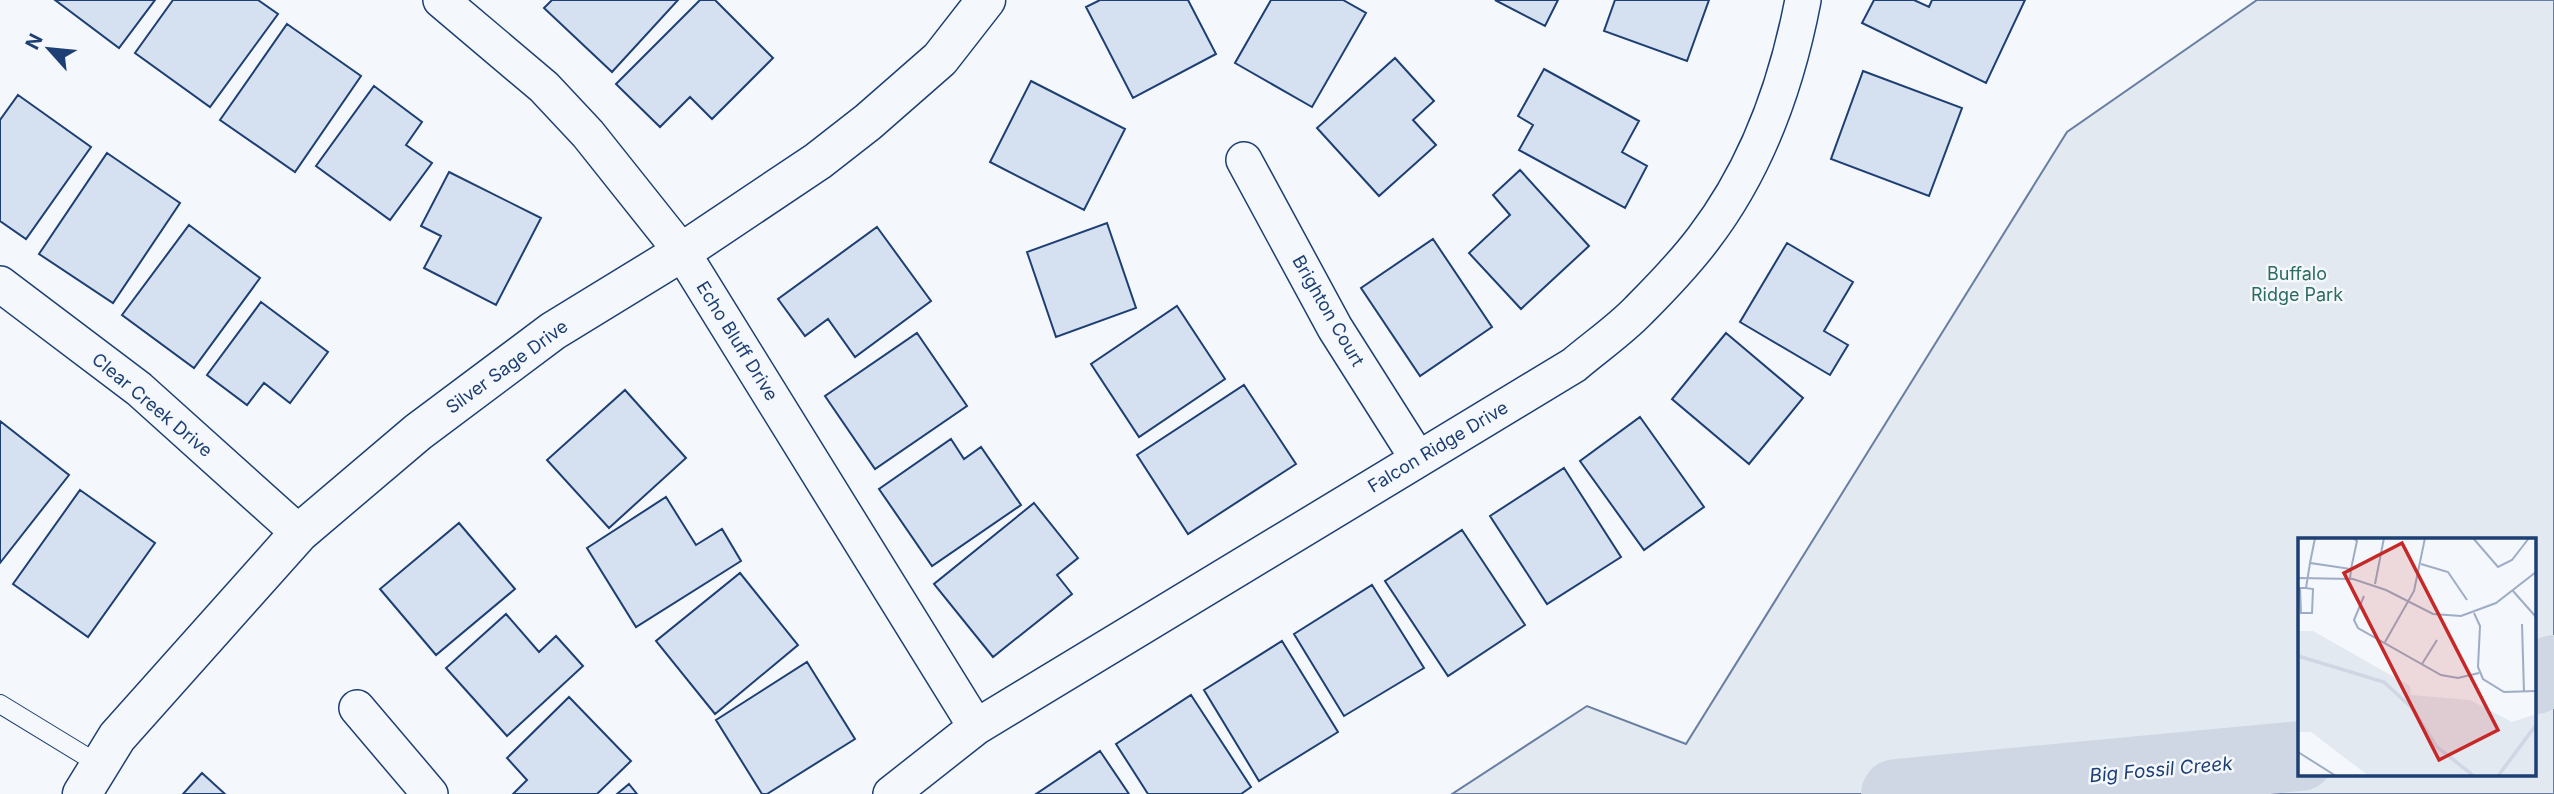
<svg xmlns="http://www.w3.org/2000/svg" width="2554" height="794" font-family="Inter,sans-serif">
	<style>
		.green { fill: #e3e9f0; stroke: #687fa3; stroke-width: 2; fill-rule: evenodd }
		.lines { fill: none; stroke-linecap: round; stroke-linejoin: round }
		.river { stroke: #cfd7e4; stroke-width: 70 }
		.building { fill: #d5e0f0; stroke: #1d3f73; stroke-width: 2 }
		.lane-casing { stroke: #1d3f73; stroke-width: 20 }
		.street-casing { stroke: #1d3f73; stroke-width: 38 }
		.secondary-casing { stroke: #1d3f73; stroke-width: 41 }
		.lane { stroke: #f4f7fb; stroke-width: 18 }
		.street { stroke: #f4f7fb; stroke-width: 35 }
		.secondary { stroke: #f4f7fb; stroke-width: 38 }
		.labels { text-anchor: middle; stroke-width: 5; stroke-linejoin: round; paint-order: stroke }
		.park-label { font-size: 18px; fill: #2c6c60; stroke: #f4f7fb }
		.street-label { font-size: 18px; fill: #1d3f73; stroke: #f4f7fb }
		.water-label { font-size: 19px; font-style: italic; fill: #1d3f73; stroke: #f4f7fb }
		.inset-river { fill: none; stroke: #cfd7e4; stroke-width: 3.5 }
		.inset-road { fill: none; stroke: #9eadc5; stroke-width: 2 }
		.view { fill: #c62828; fill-opacity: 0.15; stroke: #c62828; stroke-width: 3.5 }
		.inset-edge { fill: none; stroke: #1d3f73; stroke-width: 3.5 }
	</style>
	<rect width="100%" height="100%" fill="#f4f7fb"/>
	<!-- green -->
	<path class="green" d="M2257,0H2554V794H1452L1587,706L1686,744L2067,132ZM2300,540H2535V775H2300Z"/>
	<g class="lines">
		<!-- river -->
		<path class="river" d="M2535,679L2554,670
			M1896,794L2300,756"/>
	</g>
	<!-- building -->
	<path class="building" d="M55,0H155L119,48Z
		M173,0H258L278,14L210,107L135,53Z
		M552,0H678L612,72L544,8Z
		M700,0H715L773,58L712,119L690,97L660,127L616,84Z
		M1100,0H1188L1216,54L1133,98L1086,7Z
		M1271,0H1343L1366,13L1312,107L1235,63Z
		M1495,0H1558L1545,26Z
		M1615,0H1709L1687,61L1604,31Z
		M1874,0H1914L1929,7L1932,0H2025L1986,83L1862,23Z
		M287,24L361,76L295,172L220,120Z
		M1395,58L1434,101L1413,120L1436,145L1379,196L1317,128Z
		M1544,69L1639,121L1622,152L1647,166L1625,208L1519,150L1533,125L1518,116Z
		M1863,71L1962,108L1929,196L1831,159Z
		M1031,81L1125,129L1084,210L990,162Z
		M374,86L422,122L406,145L432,163L390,220L316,166Z
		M18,95L91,147L26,239L0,221V120Z
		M107,153L180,203L113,303L39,254Z
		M1520,170L1589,246L1521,309L1469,253L1510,215L1493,195Z
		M449,172L541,218L496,305L424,268L441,236L421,226Z
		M1107,223L1136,308L1056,337L1027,252Z
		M189,225L260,278L194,368L122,315Z
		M877,227L931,301L855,357L828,319L805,336L778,299Z
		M1433,239L1492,327L1420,376L1361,288Z
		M1787,243L1853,282L1824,331L1848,345L1830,375L1740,322Z
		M261,302L328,352L290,403L264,383L247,405L207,375Z
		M1177,306L1225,379L1139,437L1091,364Z
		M917,333L967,406L875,469L825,396Z
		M1726,333L1803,398L1749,464L1672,399Z
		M1244,385L1296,464L1188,534L1137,455Z
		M625,390L686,458L609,528L547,460Z
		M1640,417L1704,507L1644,550L1580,461Z
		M0,421L69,475L0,563Z
		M951,439L964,459L981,447L1021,505L932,566L879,489Z
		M1564,468L1621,557L1547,604L1490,516Z
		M80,490L155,543L88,637L13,584Z
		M666,497L696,545L722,529L741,561L636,627L587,548Z
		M1034,503L1078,558L1057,575L1072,594L993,657L934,584Z
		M459,523L515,589L436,655L380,589Z
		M1462,530L1525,625L1448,676L1385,581Z
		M740,573L798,645L715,714L656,641Z
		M1372,585L1424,668L1344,716L1294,634Z
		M506,614L539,652L556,636L583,666L507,736L446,668Z
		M1282,641L1338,732L1259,781L1204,690Z
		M807,662L855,739L767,794H762L716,720Z
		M1191,695L1251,787L1241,794H1148L1116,744Z
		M569,697L631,761L597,794H513L527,780L507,758Z
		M1100,751L1129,794H1036Z
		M202,773L225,794H183Z
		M629,784L637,794H617Z"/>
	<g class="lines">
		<defs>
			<path id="lane" d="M0,704L100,765"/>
			<path id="street" d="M441,0L544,87L588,134L682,252L976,727
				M1244,160L1335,328L1418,459
				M0,284L139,389L299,533
				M357,708L430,794
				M891,794L976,727L1574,365C1595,347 1620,330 1639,310C1661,288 1684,264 1703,239C1756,170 1787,84 1803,0"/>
			<path id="secondary" d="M82,794L117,737L299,533L418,432L553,331L682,252L818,161L868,122L940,59L986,0"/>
		</defs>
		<!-- lane casing -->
		<use href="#lane" class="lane-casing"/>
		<!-- street casing -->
		<use href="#street" class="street-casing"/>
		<!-- secondary casing -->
		<use href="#secondary" class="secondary-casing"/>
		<!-- lane -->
		<use href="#lane" class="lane"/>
		<!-- street -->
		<use href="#street" class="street"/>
		<!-- secondary -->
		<use href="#secondary" class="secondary"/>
	</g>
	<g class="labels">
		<!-- park labels -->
		<g class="park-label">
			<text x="2297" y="280">Buffalo<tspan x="2297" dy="21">Ridge Park</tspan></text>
		</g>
		<!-- street labels -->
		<g class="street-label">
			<text transform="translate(1328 311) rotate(60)" y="6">Brighton Court</text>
			<text transform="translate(737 341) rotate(58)" y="6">Echo Bluff Drive</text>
			<text transform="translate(507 367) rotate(-36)" y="6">Silver Sage Drive</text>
			<text transform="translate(152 405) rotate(40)" y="6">Clear Creek Drive</text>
			<text transform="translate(1438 447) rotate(-31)" y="6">Falcon Ridge Drive</text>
		</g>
		<!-- water labels -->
		<g class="water-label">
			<text transform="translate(2161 769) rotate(-5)" y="7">Big Fossil Creek</text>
		</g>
	</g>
	<!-- overview -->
	<g transform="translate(2298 538)">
		<rect width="238" height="238" fill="#f4f7fb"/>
		<path d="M0,93H15L112,148L113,157L172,162L214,184L238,176V238H71L13,194H0Z" fill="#e3e9f0"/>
		<path class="inset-river" d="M0,118L86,144L115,171L138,208L176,238M200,238L238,187"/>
		<path class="inset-road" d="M175,0L200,29L214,22L231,0M12,25L17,0M123,26L150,34L169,62M53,31L59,3L55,0M0,40L55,41L88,52L135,76L163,78L198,65L238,34M77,46L86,0M8,50L15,51L14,75H3L2,50H8L12,25L53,31L52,41M215,53L238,79M66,58L56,82L60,90L143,137L160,140L181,135M176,75L182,88L180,129L185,141L206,154L238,153M224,86L226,154M87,104L116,53L127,0M124,126L139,102M0,214L38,238"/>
		<path class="view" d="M104,5L200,192L141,222L46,35Z"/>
		<rect width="238" height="238" class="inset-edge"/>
	</g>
	<!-- north arrow -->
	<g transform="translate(49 49) rotate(297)" stroke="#f4f7fb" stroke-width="5" paint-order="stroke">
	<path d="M0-5L12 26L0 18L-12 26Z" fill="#1d3f73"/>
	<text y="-10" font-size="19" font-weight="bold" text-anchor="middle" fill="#1d3f73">N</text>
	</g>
</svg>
